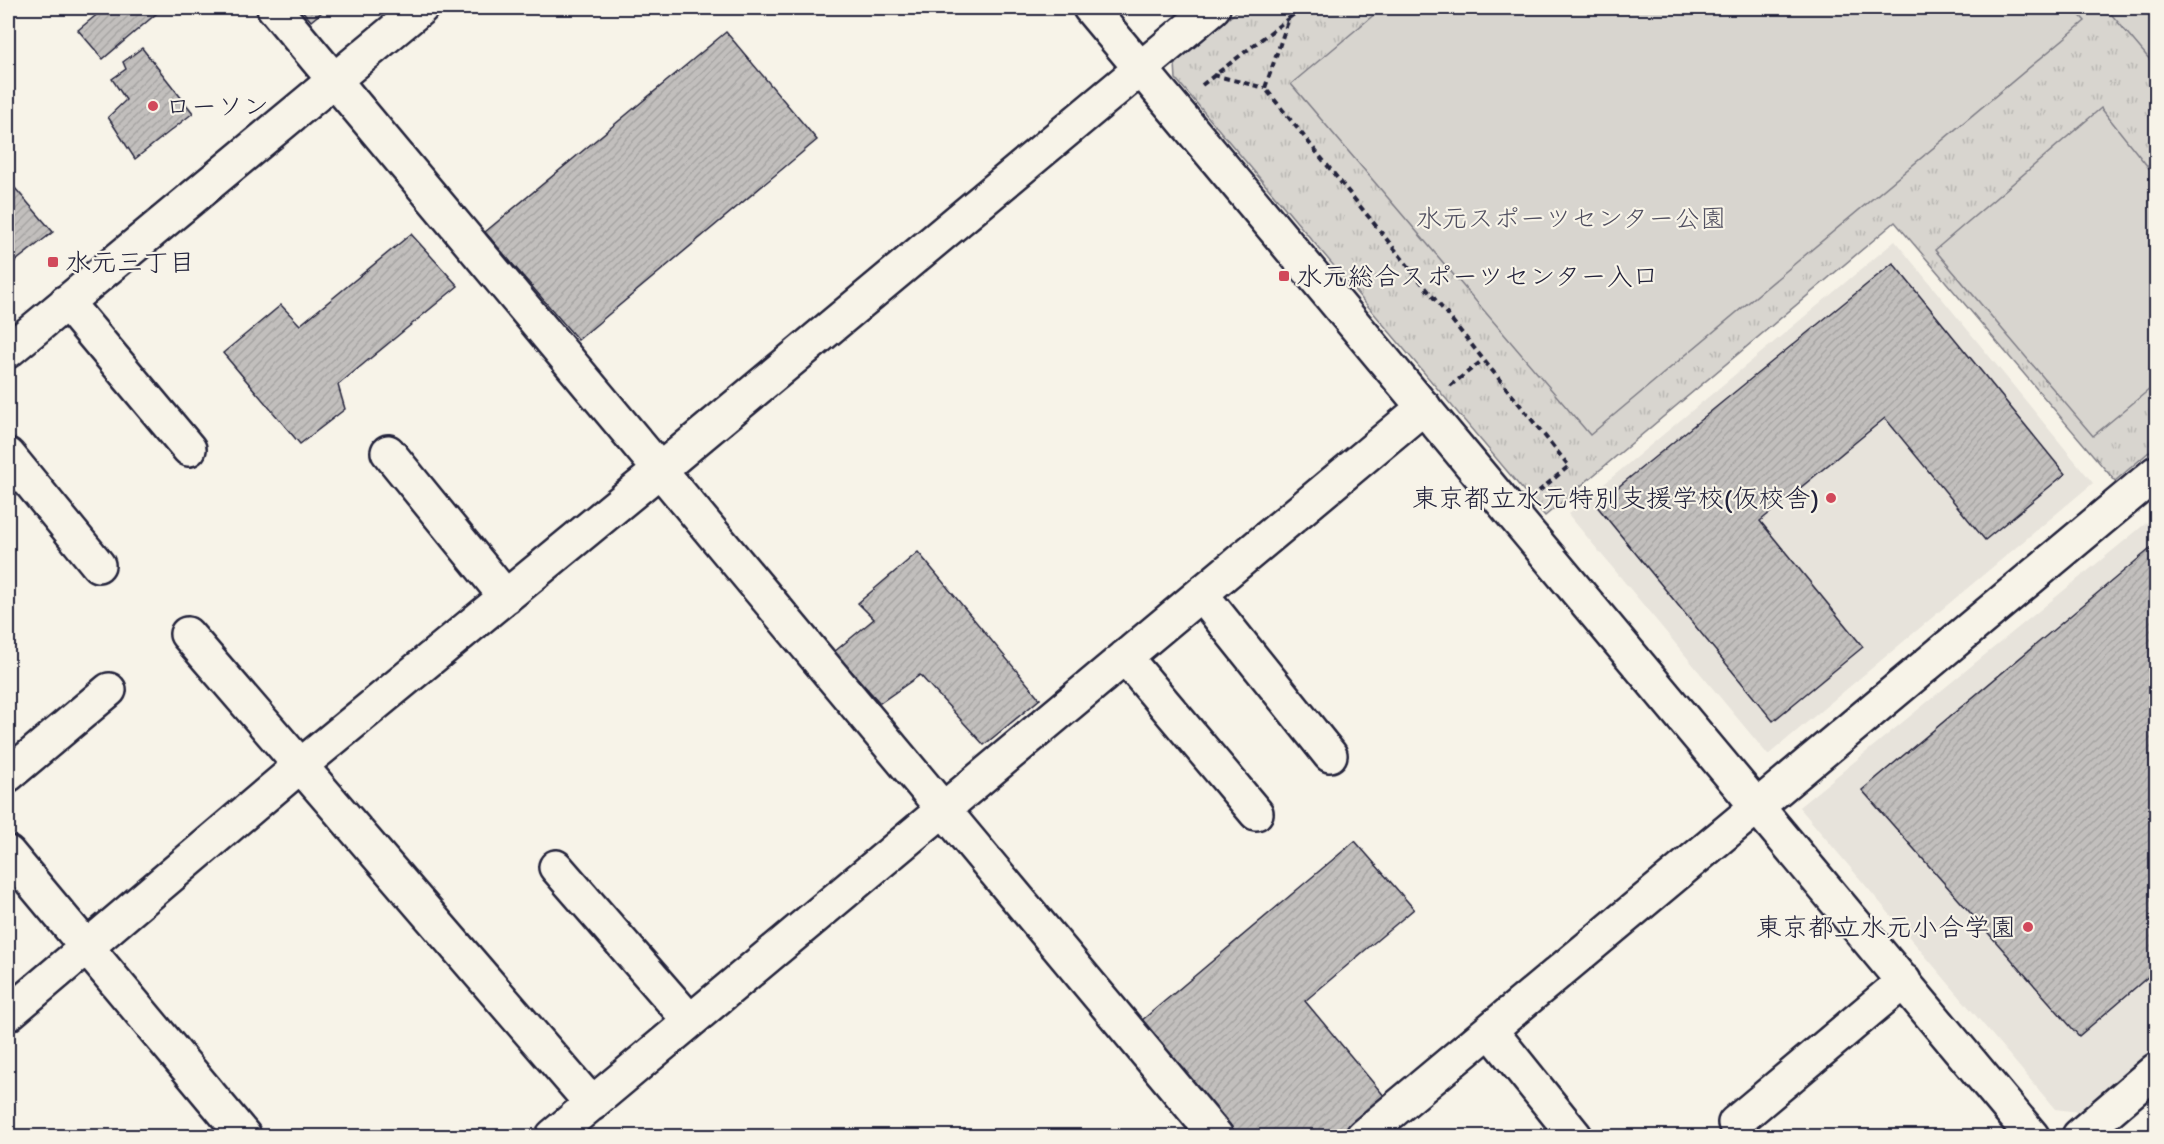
<svg xmlns="http://www.w3.org/2000/svg" width="2164" height="1144" font-family="Itim,'Klee One',sans-serif">
	<style>
		.built { fill: #e7e3db }
		.park { fill: url(#park-tufts); stroke: #7d7c85; stroke-width: 1.5 }
		.garden { fill: #d8d5cf; stroke: #7d7c85; stroke-width: 1.5 }
		.building { fill: url(#building-hatch); stroke: #22223b; stroke-width: 1.5 }
		.lines { fill: none; stroke-linecap: round; stroke-linejoin: round }
		.minor-casing { stroke: #22223b; stroke-width: 38 }
		.path { stroke: #22223b; stroke-width: 4; stroke-dasharray: 6 4.5; stroke-linecap: butt }
		.minor { stroke: #f7f3e8; stroke-width: 33 }
		.poi-dot { fill: #d1495b; stroke: #f7f3e8; stroke-width: 2 }
		.labels { text-anchor: middle; stroke-width: 4.5; stroke-linejoin: round; paint-order: stroke }
		.poi-label { font-size: 26px; fill: #22223b; stroke: #f7f3e8; text-anchor: start }
		.park-label { font-size: 26px; fill: #504f60; stroke: #f7f3e8 }
	</style>
	<defs>
		<pattern id="park-tufts" width="24" height="20" patternUnits="userSpaceOnUse" patternTransform="scale(1.5)"><rect width="24" height="20" fill="#d8d5cf"/><path d="M3 7l-1-3M5 7V3M7 7l1-3M15 17l-1-3M17 17v-4M19 17l1-3" fill="none" stroke="#b9b7b3"/></pattern>
		<pattern id="building-hatch" width="6" height="6" patternUnits="userSpaceOnUse" patternTransform="scale(1.5)"><rect width="6" height="6" fill="#c2bfbd"/><path d="M-1 1l2-2M0 6l6-6M5 7l2-2" fill="none" stroke="#a6a4a3"/></pattern>
	</defs>
	<rect width="100%" height="100%" fill="#f7f3e8"/>
	<filter id="ink" filterUnits="userSpaceOnUse"><feTurbulence type="fractalNoise" baseFrequency=".0167" numOctaves="2"/><feDisplacementMap in="SourceGraphic" scale="12" xChannelSelector="R" yChannelSelector="G"/><feConvolveMatrix kernelMatrix="1 2 1 2 8 2 1 2 1" color-interpolation-filters="sRGB"/></filter>
	<g filter="url(#ink)">
		<!-- built -->
		<path class="built" d="M1895,241L2093,483L1768,755L1568,514Z
			M2156,515V1047L2079,1112L2055,1109L1799,807Z"/>
		<!-- park -->
		<path class="park" d="M1241,8H2156V446L2115,481L1895,222L1545,516L1176,79L1175,63Z"/>
		<!-- garden -->
		<path class="garden" d="M1382,8H2073L2085,21L1590,435L1291,84Z
			M2106,8H2156V67Z
			M2101,108L2156,177V384L2093,436L1935,250Z"/>
		<!-- building -->
		<path class="building" d="M105,8H163L103,59L78,30Z
			M300,8H327L311,21Z
			M726,32L817,140L578,340L485,232Z
			M142,48L193,113L135,159L108,117L126,100L112,79L126,69L123,62Z
			M8,180L53,232L8,267Z
			M411,234L458,286L338,385L345,409L300,444L223,353L281,305L300,325Z
			M1893,263L2065,474L1985,540L1885,418L1760,521L1863,647L1773,721L1596,505Z
			M2156,544V970L2079,1036L1862,790Z
			M918,552L1040,699L984,745L920,675L880,703L834,652L874,619L858,603Z
			M1355,841L1414,909L1305,1001L1385,1097L1337,1136H1239L1141,1021Z"/>
		<g class="lines">
			<defs>
				<path id="minor" d="M274,8L1216,1136
					M1090,8L2032,1136
					M66,302L189,449
					M8,351L421,8
					M388,452L506,597
					M8,455L98,565
					M1201,594L1330,755
					M187,634L592,1104
					M1125,657L1256,813
					M8,775L109,690
					M8,853L244,1136
					M556,867L690,1021
					M8,1014L300,766L644,483L1213,8
					M1490,1030L1575,1136
					M1735,1123L1904,981
					M553,1136L1424,407
					M1363,1136L2156,473
					M2079,1136L2156,1070"/>
			</defs>
			<!-- minor casing -->
			<use href="#minor" class="minor-casing"/>
			<!-- path -->
			<path class="path" d="M1302,8L1289,18L1265,88L1569,466L1539,491
				M1213,75L1265,88
				M1202,85L1289,18
				M1450,386L1483,360"/>
			<!-- minor -->
			<use href="#minor" class="minor"/>
		</g>
	</g>
	<!-- markers -->
	<g class="poi-dot">
		<circle cx="153" cy="106" r="6"/>
		<rect x="47" y="256" width="12" height="12" rx="3"/>
		<rect x="1278" y="270" width="12" height="12" rx="3"/>
		<circle cx="1831" cy="498" r="6"/>
		<circle cx="2028" cy="927" r="6"/>
	</g>
	<g class="labels">
		<!-- poi labels -->
		<g class="poi-label">
			<text x="165" y="115">ローソン</text>
			<text x="65" y="271">水元三丁目</text>
			<text x="1296" y="285">水元総合スポーツセンター入口</text>
			<text x="1819" y="507" text-anchor="end">東京都立水元特別支援学校(仮校舎)</text>
			<text x="2016" y="936" text-anchor="end">東京都立水元小合学園</text>
		</g>
		<!-- park labels -->
		<g class="park-label">
			<text x="1571" y="227">水元スポーツセンター公園</text>
		</g>
	</g>
	<!-- margin -->
	<rect width="2164" height="1144" fill="none" stroke="#f7f3e8" stroke-width="30"/>
	<rect x="15" y="15" width="2134" height="1114" fill="none" stroke="#22223b" stroke-width="2" filter="url(#ink)"/>
</svg>
